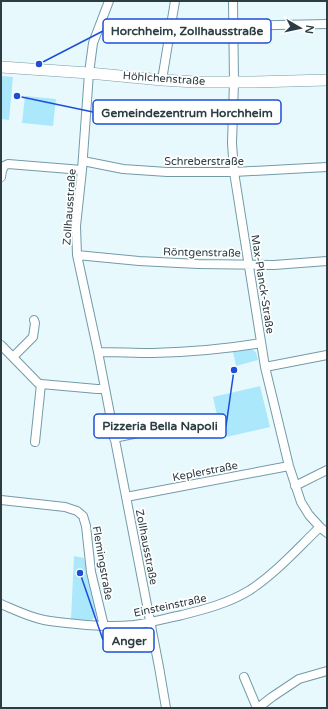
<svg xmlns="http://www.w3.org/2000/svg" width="328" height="709" font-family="'Varela Round',sans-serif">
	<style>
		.green { fill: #abe8fc }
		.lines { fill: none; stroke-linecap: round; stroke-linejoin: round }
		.street-casing { stroke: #739ba7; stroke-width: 10 }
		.secondary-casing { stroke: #739ba7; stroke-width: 12 }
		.street { stroke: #fff; stroke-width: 8 }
		.secondary { stroke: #fff; stroke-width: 11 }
		.labels { text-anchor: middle; stroke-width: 3.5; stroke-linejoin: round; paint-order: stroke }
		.street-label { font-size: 11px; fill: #2c3d43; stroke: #fff }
		.leader { fill: none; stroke: #1d4ed8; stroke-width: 1.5 }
		.callout-dot { fill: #1d4ed8; stroke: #fff; stroke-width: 1.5 }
		.callout { fill: #fff; stroke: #1d4ed8; stroke-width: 1.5 }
		.callout-label { font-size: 12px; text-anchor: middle; font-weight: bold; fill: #2c3d43 }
	</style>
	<rect width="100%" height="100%" fill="#e8f9fe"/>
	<!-- green -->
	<path class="green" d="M1,76L13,77L9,120L1,119Z
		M25,96L56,99L53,126L22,123Z
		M251,349L256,352L258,360L236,366L233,352Z
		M260,386L270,427L222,438L213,397Z
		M74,556L84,558L96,610C97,626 80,620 71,619Z"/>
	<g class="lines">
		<defs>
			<path id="street" d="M109,1L93,43L89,73L82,170L76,226L77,255L98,352L159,667L166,708
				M233,1L234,82L232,143L234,172L265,367L289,466L301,502L309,515L320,527L327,533
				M233,26L327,24
				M162,80L175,1
				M83,161L123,169L167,172H234L327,167
				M1,177L2,171L4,166L8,164L82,170
				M77,255L139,261L198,264L274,265L327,261
				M1,345L38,383L41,384L97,389H105
				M98,352C116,352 135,353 153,353C190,352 226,349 261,343
				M13,357L33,337L35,323L34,320
				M265,367L327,355
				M114,438L205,419
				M35,442L41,384
				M295,486L327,470
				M126,497L289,466
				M1,500L65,507L77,511L83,516L86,526L91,572L104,626
				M1,604C15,610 29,617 44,620C55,622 66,623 77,624C96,626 115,627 134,625C149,623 167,618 182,615C206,609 229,603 250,590C276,573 297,549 320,527
				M244,677L257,708
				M258,708L272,697L299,679L327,671"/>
			<path id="secondary" d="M1,67L89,73L162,80L195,82H254L327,80"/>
		</defs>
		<!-- street casing -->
		<use href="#street" class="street-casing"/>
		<!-- secondary casing -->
		<use href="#secondary" class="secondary-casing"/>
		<!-- street -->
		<use href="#street" class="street"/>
		<!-- secondary -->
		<use href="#secondary" class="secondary"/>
	</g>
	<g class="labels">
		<!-- street labels -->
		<g class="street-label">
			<text transform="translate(164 78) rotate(4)" y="4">Höhlchenstraße</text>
			<text x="204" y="165">Schreberstraße</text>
			<text transform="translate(69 207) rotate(-86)" y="4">Zollhausstraße</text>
			<text transform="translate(202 252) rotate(1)" y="4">Röntgenstraße</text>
			<text transform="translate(263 284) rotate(81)" y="4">Max-Planck-Straße</text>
			<text transform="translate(205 471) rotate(-11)" y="4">Keplerstraße</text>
			<text transform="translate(147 547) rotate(79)" y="4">Zollhausstraße</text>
			<text transform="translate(103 563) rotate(80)" y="4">Flemingstraße</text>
			<text transform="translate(170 605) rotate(-12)" y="4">Einsteinstraße</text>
		</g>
	</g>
	<!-- callouts -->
	<path class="leader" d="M39 64L103 31M17 96L93 112M234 370L226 426M80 573L103 640"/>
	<g class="callout-dot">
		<circle cx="39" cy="64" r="4"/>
		<circle cx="17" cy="96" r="4"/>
		<circle cx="234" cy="370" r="4"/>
		<circle cx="80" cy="573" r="4"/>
	</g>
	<g class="callout">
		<rect x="103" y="19" width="168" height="24" rx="4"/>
		<rect x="93" y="100" width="188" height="24" rx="4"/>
		<rect x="94" y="414" width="132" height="24" rx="4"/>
		<rect x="103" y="628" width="51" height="24" rx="4"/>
	</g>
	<g class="callout-label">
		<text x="187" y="35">Horchheim, Zollhausstraße</text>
		<text x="187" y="117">Gemeindezentrum Horchheim</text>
		<text x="160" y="430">Pizzeria Bella Napoli</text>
		<text x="129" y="645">Anger</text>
	</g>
	<!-- border -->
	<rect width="328" height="709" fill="none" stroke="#2c3d43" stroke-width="4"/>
	<!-- north arrow -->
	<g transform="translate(300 28) rotate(99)" stroke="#ffffff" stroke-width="3" paint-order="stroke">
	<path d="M0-3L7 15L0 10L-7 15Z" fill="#2c3d43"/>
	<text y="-6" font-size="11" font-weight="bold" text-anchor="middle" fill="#2c3d43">N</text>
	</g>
</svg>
